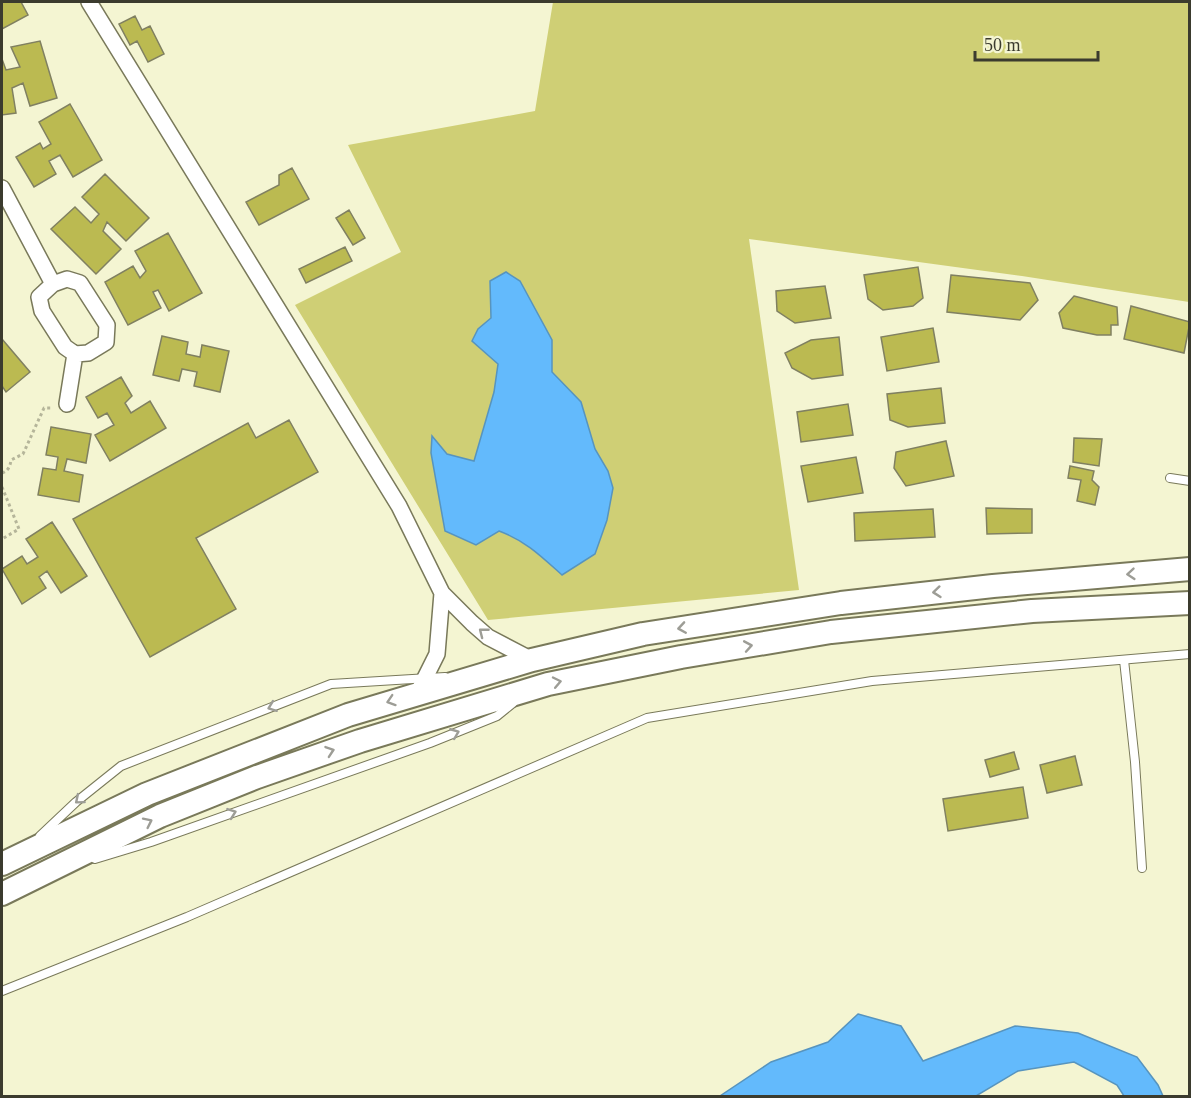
<svg xmlns="http://www.w3.org/2000/svg" width="1191" height="1098" font-family="Georgia,serif">
	<style>
		.green { fill: #cfcf75 }
		.water { fill: #63bafc; stroke: #5794be; stroke-width: 1.5 }
		.building { fill: #bbba51; stroke: #808061; stroke-width: 1.5 }
		.lines { fill: none; stroke-linecap: round; stroke-linejoin: round }
		.service-casing { stroke: #79795a; stroke-width: 10 }
		.minor-casing { stroke: #79795a; stroke-width: 18 }
		.secondary-casing { stroke: #79795a; stroke-width: 26 }
		.path { stroke: #b5b59a; stroke-width: 3; stroke-dasharray: 3 3; stroke-linecap: butt }
		.service { stroke: #fff; stroke-width: 8 }
		.minor { stroke: #fff; stroke-width: 15 }
		.secondary { stroke: #fff; stroke-width: 22 }
		.oneway { stroke: #9d9d96 }
	</style>
	<rect width="100%" height="100%" fill="#f4f5d2"/>
	<!-- green -->
	<path class="green" d="M553,2H1189V302L1022,276L749,239L799,590L488,620L295,305L401,252L348,145L535,111Z"/>
	<!-- water -->
	<path class="water" d="M506,272L520,281L552,340V372L581,402L595,449L608,471L613,488L607,520L595,554L562,575C541,556 526,541 499,531L476,545L445,531L431,453L432,436L447,454L474,461L494,392L498,364L472,341L478,329L491,318L490,281Z
		M858,1014L901,1026L923,1061L1015,1026L1078,1033L1137,1057L1158,1085L1163,1096H1124L1117,1085L1074,1062L1018,1071L976,1096H720L771,1062L828,1042Z"/>
	<!-- building -->
	<path class="building" d="M2,2H21L28,15L2,29Z
		M135,16L142,30L150,26L164,54L148,62L137,41L130,45L119,24Z
		M40,41L57,98L30,106L23,83L12,88L16,113L2,115V59L6,70L20,67L11,47Z
		M70,104L102,160L73,177L60,155L49,161L56,174L34,187L16,157L40,143L43,149L51,144L39,122Z
		M292,168L309,199L259,225L246,202L279,185V175Z
		M105,174L149,218L126,241L107,222L103,231L121,249L96,274L51,229L75,207L91,223L99,214L82,197Z
		M349,210L365,238L353,245L336,218Z
		M168,233L202,293L169,311L158,290L153,292L161,308L128,325L105,282L133,266L140,278L146,271L135,251Z
		M345,247L352,261L306,283L299,269Z
		M918,267L923,298L913,306L883,310L868,299L864,275Z
		M951,275L1030,283L1038,300L1020,320L947,312Z
		M825,286L831,318L795,323L777,311L776,291Z
		M1074,296L1117,307L1118,325H1111V335H1097L1063,328L1059,313Z
		M1131,306L1190,322L1184,353L1124,339Z
		M933,328L939,362L887,371L881,337Z
		M162,336L188,342L186,354L200,357L202,345L229,351L220,392L194,386L197,372L182,369L179,381L153,375Z
		M839,337L843,375L812,379L792,368L785,353L811,340Z
		M2,339L30,372L6,392L2,386Z
		M121,377L132,396L125,403L131,413L150,401L166,428L110,461L95,435L114,425L107,413L98,418L86,397Z
		M941,388L945,423L908,427L890,420L887,394Z
		M848,404L853,435L801,442L797,412Z
		M289,420L318,472L196,538L236,609L150,657L73,519L248,423L256,438Z
		M51,427L91,434L86,463L67,459L64,471L83,475L79,502L38,495L43,468L56,470L58,457L46,455Z
		M1074,438L1102,439L1099,466L1073,462Z
		M946,441L954,476L906,486L894,468L896,452Z
		M856,457L863,493L808,502L801,466Z
		M1070,466L1094,471L1092,480L1099,487L1095,505L1077,501L1081,480L1068,478Z
		M986,508L1032,509V533L987,534Z
		M933,509L935,537L855,541L854,513Z
		M52,522L87,576L61,593L47,571L39,577L46,588L22,604L2,569L22,556L27,564L38,557L26,539Z
		M1014,752L1019,769L990,777L985,760Z
		M1075,756L1082,785L1047,793L1040,765Z
		M1023,787L1028,818L948,831L943,799Z"/>
	<g class="lines">
		<defs>
			<path id="service" d="M1170,478L1190,481
				M1124,660L1135,762L1142,868
				M40,836L76,802L121,766L331,684L445,677
				M95,859L151,842L430,743L497,716L513,703
				M2,991L187,917L647,718L872,681L1190,654"/>
			<path id="minor" d="M89,2L399,506L442,593L472,623L488,637L532,660
				M2,188L53,284
				M67,279L80,283L107,325L106,342L88,353L75,354L65,347L42,311L39,297L53,284Z
				M67,404L75,354
				M418,692L437,654L442,593"/>
			<path id="secondary" d="M2,864L147,794L348,715L532,660L643,634L841,603L993,586L1190,569
				M2,894L160,816L257,777L360,741L548,684L681,657L831,632L1032,611L1190,603"/>
		</defs>
		<!-- service casing -->
		<use href="#service" class="service-casing"/>
		<!-- minor casing -->
		<use href="#minor" class="minor-casing"/>
		<!-- secondary casing -->
		<use href="#secondary" class="secondary-casing"/>
		<!-- path -->
		<path class="path" d="M2,473C8,471 10,467 11,460L23,454L44,408H53
			M2,487L19,529L2,539"/>
		<!-- service -->
		<use href="#service" class="service"/>
		<!-- minor -->
		<use href="#minor" class="minor"/>
		<!-- secondary -->
		<use href="#secondary" class="secondary"/>
	</g>
	<!-- one-way arrows -->
	<defs><path id="oneway-chevron" d="M-2-3.5L2.5 0L-2 3.5" fill="none" stroke-width="1.6" stroke-linecap="round" stroke-linejoin="round" transform="scale(1.5)"/></defs>
	<g class="oneway">
		<use href="#oneway-chevron" transform="translate(1131 574) rotate(175)"/>
		<use href="#oneway-chevron" transform="translate(937 592) rotate(174)"/>
		<use href="#oneway-chevron" transform="translate(682 628) rotate(171)"/>
		<use href="#oneway-chevron" transform="translate(483 632) rotate(-142)"/>
		<use href="#oneway-chevron" transform="translate(748 646) rotate(-10)"/>
		<use href="#oneway-chevron" transform="translate(557 682) rotate(-12)"/>
		<use href="#oneway-chevron" transform="translate(391 701) rotate(162)"/>
		<use href="#oneway-chevron" transform="translate(272 707) rotate(159)"/>
		<use href="#oneway-chevron" transform="translate(455 733) rotate(-22)"/>
		<use href="#oneway-chevron" transform="translate(330 751) rotate(-19)"/>
		<use href="#oneway-chevron" transform="translate(79 800) rotate(140)"/>
		<use href="#oneway-chevron" transform="translate(232 813) rotate(-20)"/>
		<use href="#oneway-chevron" transform="translate(148 822) rotate(-26)"/>
	</g>
	<!-- border -->
	<rect width="1191" height="1098" fill="none" stroke="#3b3b2e" stroke-width="6"/>
	<!-- scale -->
	<path d="M975 51v9h123v-9" fill="none" stroke="#3b3b2e" stroke-width="3"/>
	<text x="984" y="51" font-size="18" fill="#3b3b2e" stroke="#f4f5d2" stroke-width="4.5" paint-order="stroke">50 m</text>
</svg>
